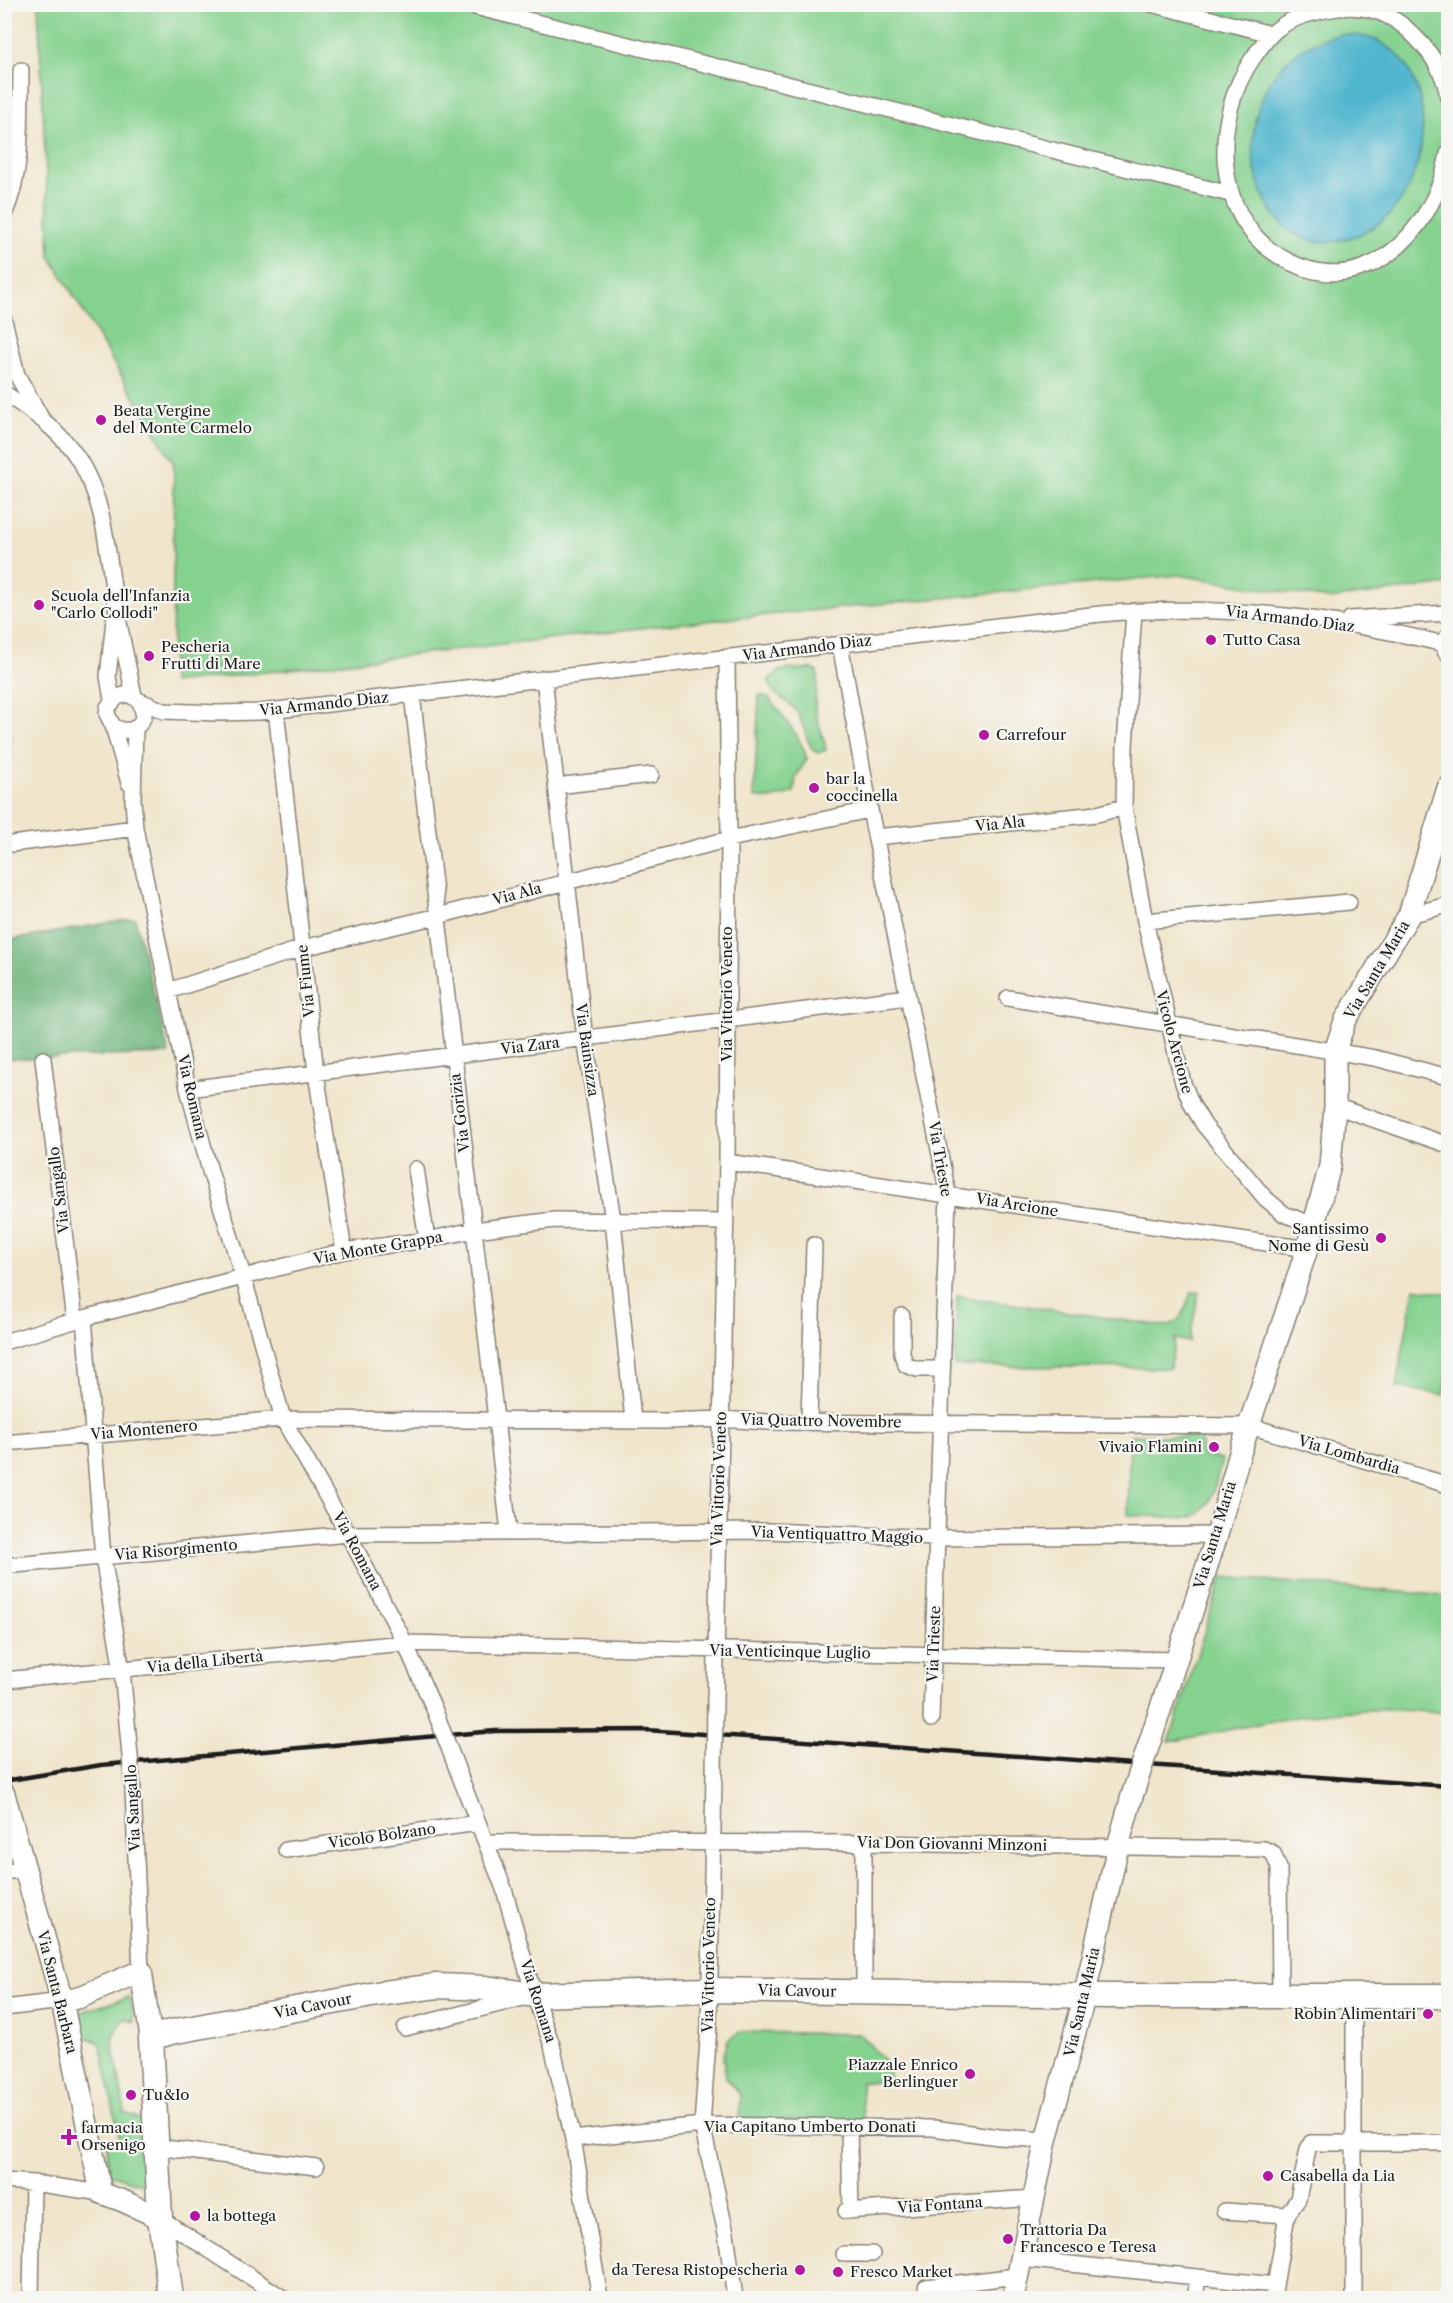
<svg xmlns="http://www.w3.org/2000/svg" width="1453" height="2303" font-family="'Libre Caslon Text',serif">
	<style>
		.green { fill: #85d28f; stroke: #507756; stroke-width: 1.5 }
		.forest { fill: #6cb47a; stroke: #44684b; stroke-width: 1.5 }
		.water { fill: #4fb6ce; stroke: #366975; stroke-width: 1.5 }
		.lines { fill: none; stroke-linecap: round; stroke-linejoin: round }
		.street-casing { stroke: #868074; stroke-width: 18 }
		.secondary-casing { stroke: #868074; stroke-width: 24 }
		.primary-casing { stroke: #868074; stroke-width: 27 }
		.street { stroke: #fff; stroke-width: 15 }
		.secondary { stroke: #fff; stroke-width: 21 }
		.primary { stroke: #fff; stroke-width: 24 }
		.rail { stroke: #1c1c1c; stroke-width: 4.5 }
		.street-bridge-casing { stroke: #868074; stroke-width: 18; stroke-linecap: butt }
		.secondary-bridge-casing { stroke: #868074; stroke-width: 24; stroke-linecap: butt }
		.street-bridge { stroke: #fff; stroke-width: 15 }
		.secondary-bridge { stroke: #fff; stroke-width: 21 }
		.poi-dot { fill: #b5179e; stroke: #f6f6f2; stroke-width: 2 }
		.labels { text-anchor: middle; stroke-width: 4.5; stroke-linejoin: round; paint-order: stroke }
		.poi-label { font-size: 15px; fill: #1c1c1c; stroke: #f6f6f2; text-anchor: start }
		.street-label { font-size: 15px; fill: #1c1c1c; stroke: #f6f6f2 }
	</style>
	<rect width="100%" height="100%" fill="#f6f6f2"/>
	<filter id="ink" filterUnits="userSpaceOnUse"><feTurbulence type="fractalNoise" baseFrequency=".0167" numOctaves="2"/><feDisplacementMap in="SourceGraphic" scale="12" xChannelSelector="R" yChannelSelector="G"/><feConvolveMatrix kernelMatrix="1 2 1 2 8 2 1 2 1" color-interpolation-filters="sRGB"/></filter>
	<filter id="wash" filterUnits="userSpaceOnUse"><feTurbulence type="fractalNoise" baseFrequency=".008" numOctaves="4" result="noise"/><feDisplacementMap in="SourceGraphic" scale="24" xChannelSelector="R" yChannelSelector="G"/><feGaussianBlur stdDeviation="1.35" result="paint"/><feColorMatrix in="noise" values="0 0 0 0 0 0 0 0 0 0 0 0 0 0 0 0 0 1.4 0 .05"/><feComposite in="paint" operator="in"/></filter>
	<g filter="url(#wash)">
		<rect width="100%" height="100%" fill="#f0e5cb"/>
		<!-- green -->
		<path class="green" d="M38,5H1448V584L1329,599L1178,575L675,624L172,683L174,464L50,256Z
			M789,669H813L817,672C820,684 814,694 815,706C816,721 824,735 826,750L818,753L814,751C804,739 805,723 796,711C787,698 770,697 769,679L780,671Z
			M759,695L768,697C782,715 801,737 807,759L796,777L794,792L771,799L754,797Z
			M1414,1288L1448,1294V1368L1444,1395L1396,1387Z
			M1192,1292H1199L1189,1342L1175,1339L1170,1368L955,1366L957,1296L1163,1326C1183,1325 1184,1308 1192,1292Z
			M1130,1435L1202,1437L1201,1447L1204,1455L1222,1460C1216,1480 1212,1514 1188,1518L1128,1515Z
			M1222,1577L1448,1596V1713C1416,1711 1383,1708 1351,1711C1290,1715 1229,1730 1169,1742Z
			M129,1997L134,2022L125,2018L112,2037L125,2113L143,2120L150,2178L143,2185L110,2174L106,2143L121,2145L100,2043L81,2035L78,2013Z
			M740,2032L859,2034L890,2066V2082H861L863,2120H739L740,2095L726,2077L723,2058L728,2040Z"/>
		<!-- forest -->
		<path class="forest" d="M5,680L11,761L5,762H4Z
			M135,918L169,1054L5,1059V941Z"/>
		<!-- water -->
		<path class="water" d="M1340,34C1352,35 1365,35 1376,40C1440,69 1432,172 1389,215C1377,227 1362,235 1346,239C1325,246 1299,241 1283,225C1242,183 1243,105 1285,63C1301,47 1319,40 1340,34Z"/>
	</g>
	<g filter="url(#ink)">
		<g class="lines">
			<defs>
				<path id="street" d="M463,4L1230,194
					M1151,4L1271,34
					M1448,98C1445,71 1427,47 1407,29C1385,10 1359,4 1331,9C1314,12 1294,17 1280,27C1269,34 1261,47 1253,58C1212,117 1212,215 1279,256C1361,307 1434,233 1448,154
					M4,215C24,169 20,119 21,70
					M4,320L17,375L40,416
					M4,393C33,412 61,431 79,460C107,505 107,556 116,606C121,636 128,666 134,696
					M1134,611L1125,746L1124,807L1145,921L1183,1083L1192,1105L1204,1125L1265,1198L1284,1214L1313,1225
					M1350,619L1448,613
					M840,644L870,810L948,1194L931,1719
					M544,678L585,1039L613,1220L633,1420
					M412,694L509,1532
					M112,700L108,676L114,620
					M140,701L164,711L217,713L260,712L1100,614C1216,603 1335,617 1448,645
					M276,710L316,1073L344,1251
					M113,726C127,734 138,731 144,716L140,701L128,694L117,697L108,707L107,714L113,726L129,783
					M135,729L133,799L135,828L188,1089L210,1171L243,1276L283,1419L348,1534L405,1643L435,1711
					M556,786L651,775
					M876,837L1097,814L1124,807
					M4,845L135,828
					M1409,915L1448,905
					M1145,921L1349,902
					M168,991L303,948L438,916L729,839L870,810
					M1008,998L1375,1058L1448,1077
					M43,1059L75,1321
					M188,1089L908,997
					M1335,1106L1448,1145
					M727,1162L1307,1249
					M416,1169L427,1240
					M902,1316V1354L906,1365L917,1369H942
					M84,1318L103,1557L122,1671L127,1722
					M4,1342L84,1318L344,1251L427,1240L474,1230L555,1220L724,1222
					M809,1421L814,1245
					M4,1443L283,1419L668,1421L721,1419L768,1422L1250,1426L1448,1485
					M4,1566L348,1534L768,1531L937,1538L1217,1535
					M4,1680L405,1643L1176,1660
					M715,1700L727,1162L729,839L727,657
					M459,1774L504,1889L534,1995L552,2045L573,2139L600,2298
					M714,1776L709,2026L702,2125L726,2233L735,2298
					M133,1790L141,1971
					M486,1842L864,1843L1264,1849L1273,1853L1279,1868L1280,1997
					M286,1850L478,1823
					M4,1872L24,1869
					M864,1992V1843
					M4,2008L62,2001
					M405,2028L523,1998
					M849,2128L851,2211
					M573,2139L702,2125L933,2128L999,2137L1046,2140
					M157,2147L316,2167
					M4,2181L33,2183L101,2193
					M846,2211L1034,2198
					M1224,2211L1287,2215
					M160,2218L283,2298
					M844,2254H872
					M1021,2259L1275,2285
					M926,2287L1017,2276
					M31,2298L33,2183
					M1195,2298L1198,2278
					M1273,2298L1287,2215L1298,2199L1308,2149L1311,2143H1448
					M1354,2298V1997"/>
				<path id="secondary" d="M1448,640V650
					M1153,1732L1217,1535L1240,1453L1307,1249L1330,1166L1335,1106V1051L1345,1021L1409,915L1448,788
					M4,1794L62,2001L101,2193L123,2201L160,2218
					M62,2001L78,1998L141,1971L151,2038
					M1013,2298L1046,2140L1082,2006L1118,1846L1132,1796"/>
				<path id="primary" d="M171,2298L160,2218L151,2038L171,2032L377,1994L437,1986L486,1988L534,1995L709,1990L1109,1996H1448"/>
			</defs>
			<!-- street casing -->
			<use href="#street" class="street-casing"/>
			<!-- secondary casing -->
			<use href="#secondary" class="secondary-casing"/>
			<!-- primary casing -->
			<use href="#primary" class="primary-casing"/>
			<!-- street -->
			<use href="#street" class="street"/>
			<!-- secondary -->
			<use href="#secondary" class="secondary"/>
			<!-- primary -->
			<use href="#primary" class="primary"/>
			<!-- rail -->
			<path class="rail" d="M4,1781L101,1765L495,1731L646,1730L1448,1786"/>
			<defs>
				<path id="street-bridge" d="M435,1711L459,1774
					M127,1722L133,1790
					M714,1776L715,1700"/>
				<path id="secondary-bridge" d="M1132,1796L1153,1732"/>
			</defs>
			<!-- street-bridge casing -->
			<use href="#street-bridge" class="street-bridge-casing"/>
			<!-- secondary-bridge casing -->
			<use href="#secondary-bridge" class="secondary-bridge-casing"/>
			<!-- street-bridge -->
			<use href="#street-bridge" class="street-bridge"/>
			<!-- secondary-bridge -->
			<use href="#secondary-bridge" class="secondary-bridge"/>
		</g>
	</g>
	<!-- markers -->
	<g class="poi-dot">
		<circle cx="101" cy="420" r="6"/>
		<circle cx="39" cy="605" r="6"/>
		<circle cx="1211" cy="640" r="6"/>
		<circle cx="149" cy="656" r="6"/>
		<circle cx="984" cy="735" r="6"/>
		<circle cx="814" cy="788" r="6"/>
		<circle cx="1381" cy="1238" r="6"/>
		<circle cx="1214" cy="1447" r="6"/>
		<circle cx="1428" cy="2014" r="6"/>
		<circle cx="970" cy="2074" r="6"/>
		<circle cx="131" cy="2095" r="6"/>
		<path d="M66 2128h6v6h6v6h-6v6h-6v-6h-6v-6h6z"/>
		<circle cx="1268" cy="2176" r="6"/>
		<circle cx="195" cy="2216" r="6"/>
		<circle cx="1008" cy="2239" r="6"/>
		<circle cx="800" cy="2270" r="6"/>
		<circle cx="838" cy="2272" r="6"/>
	</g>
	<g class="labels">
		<!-- poi labels -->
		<g class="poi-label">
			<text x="113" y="416">Beata Vergine<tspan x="113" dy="17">del Monte Carmelo</tspan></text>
			<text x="51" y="601">Scuola dell'Infanzia<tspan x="51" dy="17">"Carlo Collodi"</tspan></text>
			<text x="1223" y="645">Tutto Casa</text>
			<text x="161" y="652">Pescheria<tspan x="161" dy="17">Frutti di Mare</tspan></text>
			<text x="996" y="740">Carrefour</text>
			<text x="826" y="784">bar la<tspan x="826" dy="17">coccinella</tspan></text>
			<text x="1369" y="1234" text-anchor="end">Santissimo<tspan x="1369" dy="17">Nome di Gesù</tspan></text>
			<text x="1202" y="1452" text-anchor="end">Vivaio Flamini</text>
			<text x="1416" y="2019" text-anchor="end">Robin Alimentari</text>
			<text x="958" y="2070" text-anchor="end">Piazzale Enrico<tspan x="958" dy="17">Berlinguer</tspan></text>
			<text x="143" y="2100">Tu&amp;Io</text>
			<text x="81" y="2133">farmacia<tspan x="81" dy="17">Orsenigo</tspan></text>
			<text x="1280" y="2181">Casabella da Lia</text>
			<text x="207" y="2221">la bottega</text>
			<text x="1020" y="2235">Trattoria Da<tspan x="1020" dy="17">Francesco e Teresa</tspan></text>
			<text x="788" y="2275" text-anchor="end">da Teresa Ristopescheria</text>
			<text x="850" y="2277">Fresco Market</text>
		</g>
		<!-- street labels -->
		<g class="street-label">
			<text transform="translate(1290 619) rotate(7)" y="5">Via Armando Diaz</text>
			<text transform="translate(807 648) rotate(-7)" y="5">Via Armando Diaz</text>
			<text transform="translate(324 704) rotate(-6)" y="5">Via Armando Diaz</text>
			<text transform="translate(1000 824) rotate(-6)" y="5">Via Ala</text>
			<text transform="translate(517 894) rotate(-15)" y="5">Via Ala</text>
			<text transform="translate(1377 970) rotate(-59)" y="5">Via Santa Maria</text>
			<text transform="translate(306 981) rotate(-96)" y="5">Via Fiume</text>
			<text transform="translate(727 994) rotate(-90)" y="5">Via Vittorio Veneto</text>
			<text transform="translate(1174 1042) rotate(75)" y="5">Vicolo Arcione</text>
			<text transform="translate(530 1046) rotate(-7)" y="5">Via Zara</text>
			<text transform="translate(587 1050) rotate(82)" y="5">Via Bainsizza</text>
			<text transform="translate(192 1097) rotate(77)" y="5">Via Romana</text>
			<text transform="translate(460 1113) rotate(-97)" y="5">Via Gorizia</text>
			<text transform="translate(940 1159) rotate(80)" y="5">Via Trieste</text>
			<text transform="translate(59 1190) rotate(-97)" y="5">Via Sangallo</text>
			<text transform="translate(1017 1205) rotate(9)" y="5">Via Arcione</text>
			<text transform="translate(378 1248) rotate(-10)" y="5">Via Monte Grappa</text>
			<text transform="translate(821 1421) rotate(1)" y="5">Via Quattro Novembre</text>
			<text transform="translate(144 1430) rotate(-5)" y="5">Via Montenero</text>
			<text transform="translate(1349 1455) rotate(16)" y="5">Via Lombardia</text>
			<text transform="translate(719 1479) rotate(-88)" y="5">Via Vittorio Veneto</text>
			<text transform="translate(837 1535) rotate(2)" y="5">Via Ventiquattro Maggio</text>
			<text transform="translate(1215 1535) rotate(-73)" y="5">Via Santa Maria</text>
			<text transform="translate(176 1550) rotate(-5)" y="5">Via Risorgimento</text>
			<text transform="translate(357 1551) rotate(62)" y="5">Via Romana</text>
			<text transform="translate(934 1644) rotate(-88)" y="5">Via Trieste</text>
			<text transform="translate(790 1652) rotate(1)" y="5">Via Venticinque Luglio</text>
			<text transform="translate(205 1662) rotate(-6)" y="5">Via della Libertà</text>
			<text transform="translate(133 1808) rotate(-93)" y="5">Via Sangallo</text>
			<text transform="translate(382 1836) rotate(-8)" y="5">Vicolo Bolzano</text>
			<text transform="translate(952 1844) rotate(1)" y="5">Via Don Giovanni Minzoni</text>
			<text transform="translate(709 1965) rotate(-89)" y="5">Via Vittorio Veneto</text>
			<text transform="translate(797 1991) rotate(1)" y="5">Via Cavour</text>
			<text transform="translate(57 1992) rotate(76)" y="5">Via Santa Barbara</text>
			<text transform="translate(538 2001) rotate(72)" y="5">Via Romana</text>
			<text transform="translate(1082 2002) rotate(-77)" y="5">Via Santa Maria</text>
			<text transform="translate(313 2006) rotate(-11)" y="5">Via Cavour</text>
			<text x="810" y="2132">Via Capitano Umberto Donati</text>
			<text transform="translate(940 2205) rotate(-4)" y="5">Via Fontana</text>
		</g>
	</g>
	<!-- margin -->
	<rect width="1453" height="2303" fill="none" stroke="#f6f6f2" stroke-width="24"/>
</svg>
